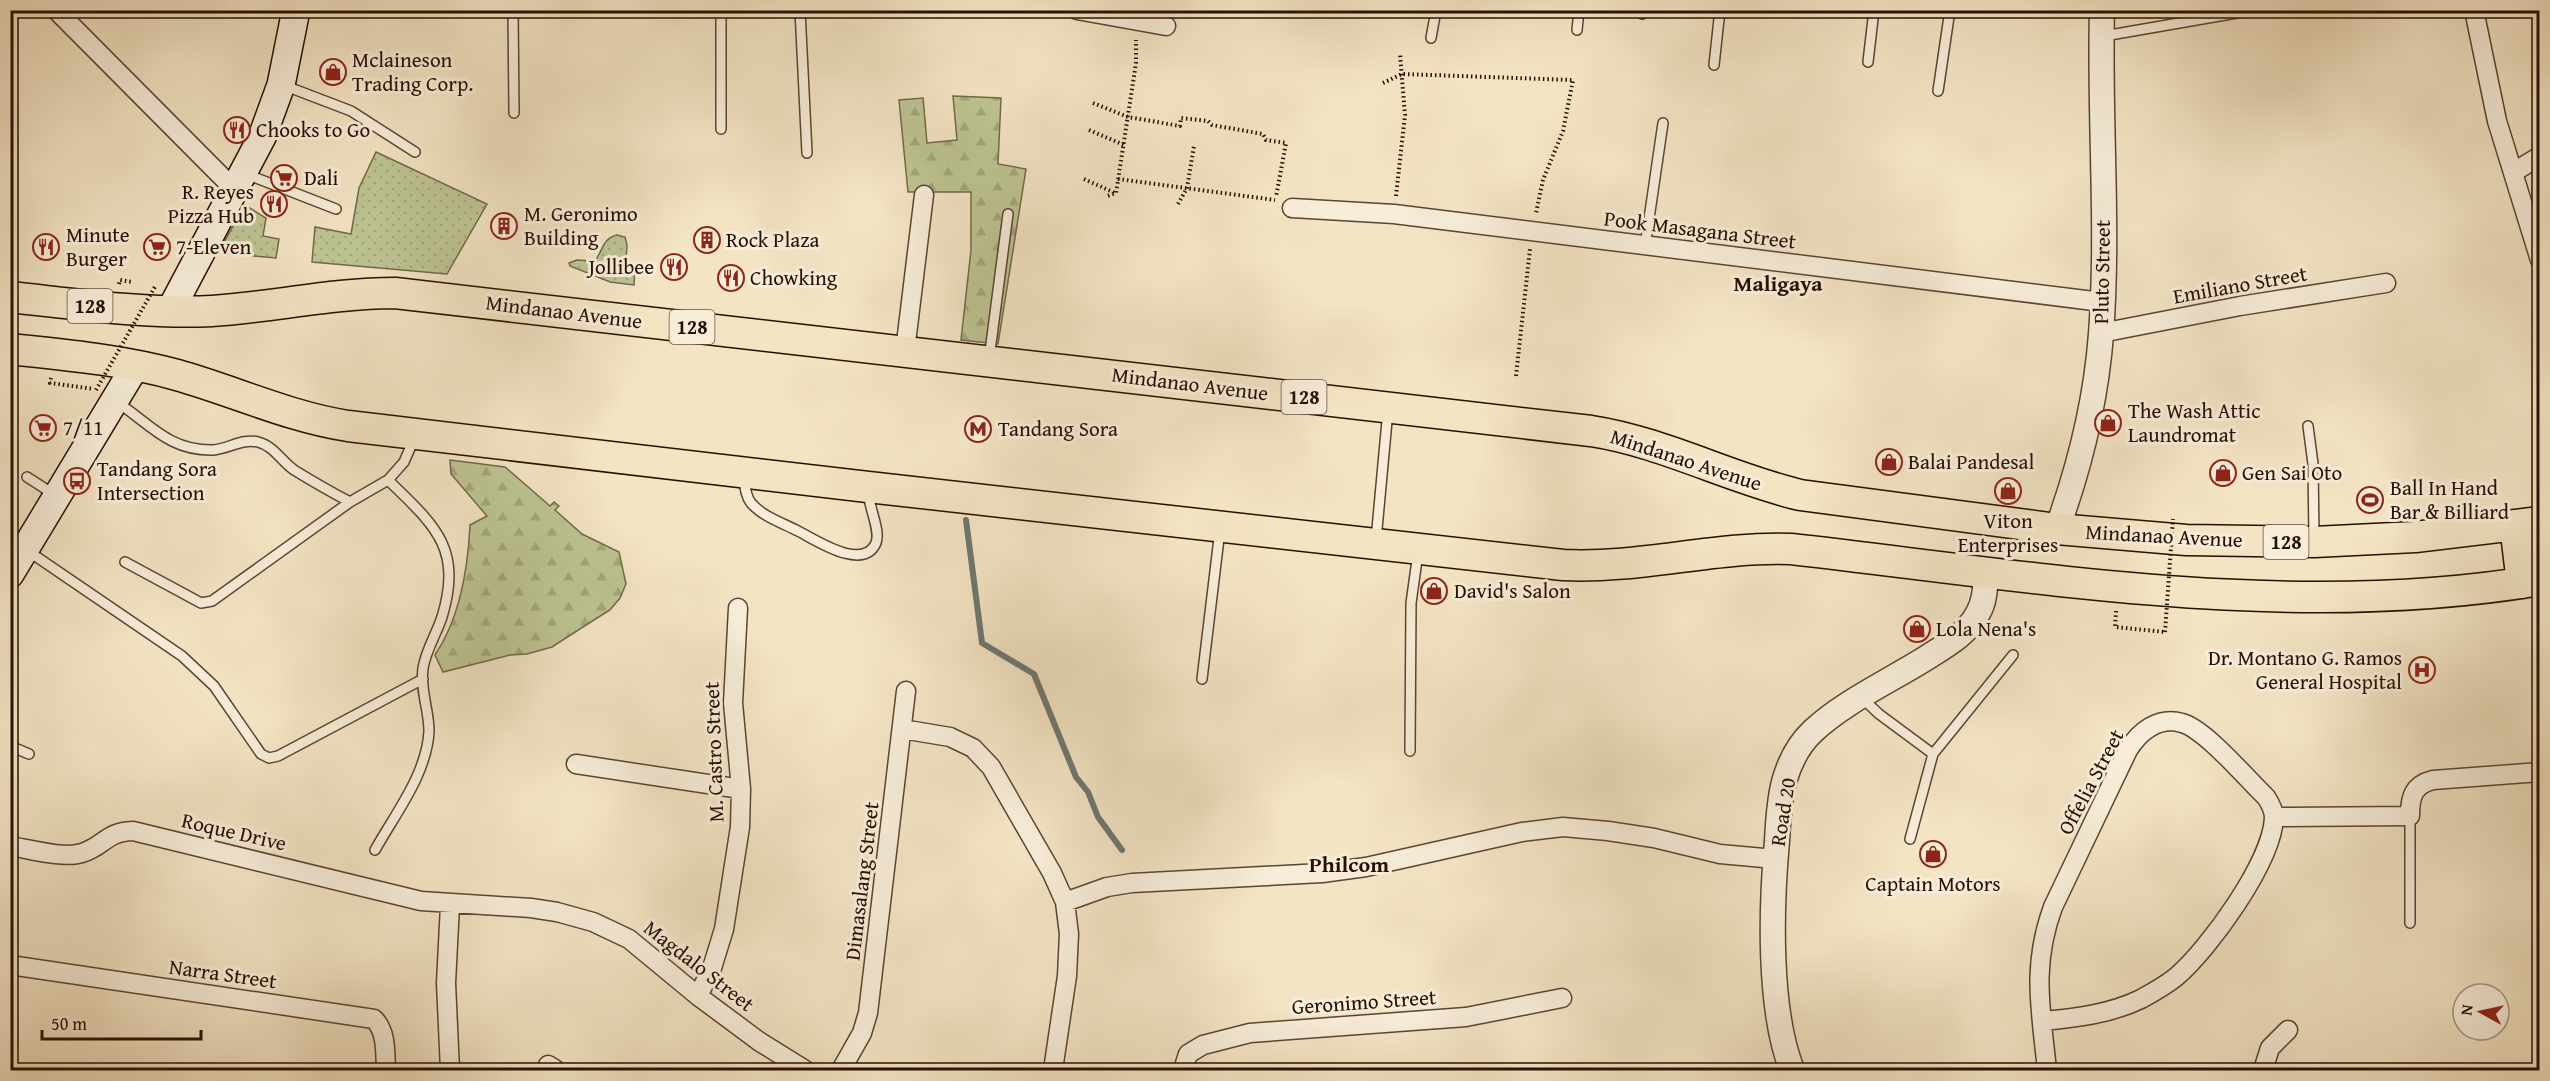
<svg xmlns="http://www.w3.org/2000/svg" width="2550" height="1081" font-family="'Gentium Book Plus',serif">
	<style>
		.grass { fill: url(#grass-dots); stroke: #72694a; stroke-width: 1.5 }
		.forest { fill: url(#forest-firs); stroke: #72694a; stroke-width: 1.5 }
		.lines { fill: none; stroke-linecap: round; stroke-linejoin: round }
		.stream { stroke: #6e7770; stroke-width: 6 }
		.service-casing { stroke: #5b4431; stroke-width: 12 }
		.minor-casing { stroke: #5b4431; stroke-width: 21 }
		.tertiary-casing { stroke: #5b4431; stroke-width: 27 }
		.secondary-casing { stroke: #280e00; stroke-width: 30 }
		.primary-casing { stroke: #280e00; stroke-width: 33 }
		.path { stroke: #280e00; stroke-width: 4; stroke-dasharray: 1.5 3; stroke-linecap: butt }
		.service { stroke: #f7edd9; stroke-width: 9 }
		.minor { stroke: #f7edd9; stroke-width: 18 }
		.tertiary { stroke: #f7edd9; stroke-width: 24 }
		.secondary { stroke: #f7edd9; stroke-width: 27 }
		.primary { stroke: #f3e4c4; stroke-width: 30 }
		.path-bridge { stroke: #280e00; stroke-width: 4; stroke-dasharray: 1.5 3; stroke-linecap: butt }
		.labels { text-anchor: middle; stroke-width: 6; stroke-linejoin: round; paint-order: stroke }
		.shield { fill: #f7edd9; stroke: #665141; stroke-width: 1.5 }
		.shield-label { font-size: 20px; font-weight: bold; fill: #280e00 }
		.poi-label { font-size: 21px; fill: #280e00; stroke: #f7edd9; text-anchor: start }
		.street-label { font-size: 21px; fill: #280e00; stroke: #f7edd9 }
		.neighbourhood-label { font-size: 22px; font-weight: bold; fill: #280e00; stroke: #f7edd9 }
	</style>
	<defs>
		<pattern id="grass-dots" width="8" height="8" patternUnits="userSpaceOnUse" patternTransform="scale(1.5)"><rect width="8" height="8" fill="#bdc493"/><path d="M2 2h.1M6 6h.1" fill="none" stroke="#a2a77d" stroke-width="1.8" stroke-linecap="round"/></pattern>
		<pattern id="forest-firs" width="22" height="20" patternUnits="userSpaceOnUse" patternTransform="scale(1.5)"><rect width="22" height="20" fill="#bdc493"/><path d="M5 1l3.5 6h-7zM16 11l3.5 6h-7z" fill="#a2a77d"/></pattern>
	</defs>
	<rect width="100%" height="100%" fill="#f3e4c4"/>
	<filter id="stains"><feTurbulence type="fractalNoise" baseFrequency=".00333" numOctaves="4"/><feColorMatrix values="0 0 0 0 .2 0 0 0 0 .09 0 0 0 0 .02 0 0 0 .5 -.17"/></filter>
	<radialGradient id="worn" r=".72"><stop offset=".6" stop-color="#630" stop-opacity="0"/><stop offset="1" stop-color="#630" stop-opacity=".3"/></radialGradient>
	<!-- grass -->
	<path class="grass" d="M376,152L487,204L447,274L312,262L315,227L351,234L359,188Z
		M245,205L266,218L263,236L279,239L276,258L218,253Z
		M617,235L625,237L627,245L626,260L635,266L634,285L610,282L570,266L569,263L577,260L595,261C603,250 603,238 617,235Z"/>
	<!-- forest -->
	<path class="forest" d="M953,96L1001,98L998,164L1026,169L998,344L961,340L971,250V192H908L899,100L923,98L927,143L957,140Z
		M450,460L505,467L550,506L554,502L559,506L555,510L582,534L619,552L626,584L620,598L610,610L597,618L552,647L527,654L510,655L443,672L435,655C460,618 468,569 470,525L487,516L451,474Z"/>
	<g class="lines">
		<!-- stream -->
		<path class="stream" d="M966,520L982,643L1034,674L1076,777L1088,792L1098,817L1122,850"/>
		<defs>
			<path id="service" d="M513,10L514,113
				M800,10L807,153
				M1642,14L1643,10
				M1577,30L1579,10
				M2104,36L2254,10
				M1431,38L1436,10
				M1868,62L1874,10
				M1714,65L1720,10
				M283,85L351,111L415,152
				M1938,91L1950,10
				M721,129V10
				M246,174L336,209
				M1645,246L1663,123
				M989,359L1008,214
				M117,402C150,424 169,451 213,450C228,449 243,438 258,442C274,446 281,461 294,470C312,481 331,492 350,502
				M2308,426L2313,464L2314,538
				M27,477L55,495
				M744,477C745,486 745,495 751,503C763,517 783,523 798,531C816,540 863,572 876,543C881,530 868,506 868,490
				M1376,540L1388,410
				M28,551L182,656L214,686L261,754L269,758L278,756L423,679
				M125,562L201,603L212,601L350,502L388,480L404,462L414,439
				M1202,679L1220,530
				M1862,698L1879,714L1933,754L1910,839
				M10,746L29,754
				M1410,751L1411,603L1418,553
				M1933,754L2013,655
				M2410,816V923
				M375,850C395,814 427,774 429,731C429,710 420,690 423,668C426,650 436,635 442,617C463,547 434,525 388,480"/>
			<path id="minor" d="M56,10L235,190
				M1077,10L1166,26
				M2474,10L2497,121L2540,260
				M2514,172L2540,156
				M1292,208L1394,214L2102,302
				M2101,333L2240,306L2386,283
				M905,351L924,195
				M902,729L950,737L973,748L991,767L1052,873L1065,902L1069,934L1067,976L1053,1070
				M576,764L741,789
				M2274,817L2410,816C2410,797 2413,785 2433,780L2540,772
				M10,846C29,849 64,859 82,853C105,846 105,832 133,831L421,901L531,908L557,912L593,922L629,939L698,996L760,1042L805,1070
				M1065,902L1107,887L1132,883L1322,873L1366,867L1522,832L1563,827L1608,831L1654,838L1720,854L1775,859
				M10,965L374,1019C387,1032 385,1053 386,1070
				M698,996L712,968L724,929L740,827L741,789L733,703L738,608
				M2042,1021C2076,1018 2110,1014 2141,999C2152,993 2166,985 2176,977C2209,949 2272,862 2274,818C2274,810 2270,803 2266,797C2247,779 2205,729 2182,723C2158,716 2139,732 2128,750L2053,907C2031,967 2041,1010 2047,1070
				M548,1065L556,1070
				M450,1070L446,983L450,905
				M841,1070L862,1033L868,1013L906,691
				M1183,1070L1188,1054L1203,1045L1250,1033L1466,1017L1562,998
				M2263,1070L2270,1048L2288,1030"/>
			<path id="tertiary" d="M2057,529C2080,466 2096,401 2101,334C2109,227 2099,118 2102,10
				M1792,1070C1768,1009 1771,907 1777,841C1778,822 1779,801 1784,782C1789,764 1799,744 1813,731C1841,704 1889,681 1923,660C1943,647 1967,635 1978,613C1985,601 1985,588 1986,574"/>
			<path id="secondary" d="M170,311L262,137L281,85L296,10
				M10,574L136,365"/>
			<path id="primary" d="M10,297C77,304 145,314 212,311C273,307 333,293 395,293L1591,431C1663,442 1729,478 1800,495L2057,529L2186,540L2314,542L2415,537L2540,522
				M10,349C66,355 123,360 177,375C234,391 289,417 348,426L868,487L1563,565C1640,569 1715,546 1791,549C2039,577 2291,622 2540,580
				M2515,525L2522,583"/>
		</defs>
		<!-- service casing -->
		<use href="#service" class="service-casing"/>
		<!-- minor casing -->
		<use href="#minor" class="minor-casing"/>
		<!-- tertiary casing -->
		<use href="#tertiary" class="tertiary-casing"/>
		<!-- secondary casing -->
		<use href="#secondary" class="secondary-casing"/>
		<!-- primary casing -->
		<use href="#primary" class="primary-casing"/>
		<!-- path -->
		<path class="path" d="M1383,83L1402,74L1573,80L1563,131L1543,180L1536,213
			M1093,103L1128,117L1180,126L1181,118L1208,121L1212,125L1263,134L1266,140L1286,143L1276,197
			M1089,130L1124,145
			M1084,179L1115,193
			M1118,179L1275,200
			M1108,196L1116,193L1136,63V40
			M1396,196L1405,115L1400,54
			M1178,204L1187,188L1194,146
			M119,284L120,280L132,282
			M1516,376L1530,249
			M51,378L50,383L94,389
			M2116,611L2115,627L2165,632"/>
		<!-- service -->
		<use href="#service" class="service"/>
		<!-- minor -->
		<use href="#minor" class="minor"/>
		<!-- tertiary -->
		<use href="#tertiary" class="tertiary"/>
		<!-- secondary -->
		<use href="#secondary" class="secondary"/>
		<!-- primary -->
		<use href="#primary" class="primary"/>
		<!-- path-bridge -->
		<path class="path-bridge" d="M96,390L156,285
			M2165,632L2173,519"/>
	</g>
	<!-- icons -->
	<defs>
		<symbol id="shop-ring" viewBox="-11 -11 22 22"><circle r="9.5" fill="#f7edd9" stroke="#8f2418" stroke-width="1.5"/><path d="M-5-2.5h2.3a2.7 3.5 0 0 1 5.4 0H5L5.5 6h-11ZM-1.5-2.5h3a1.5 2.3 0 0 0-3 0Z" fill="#8f2418"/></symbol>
		<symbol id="restaurant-ring" viewBox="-11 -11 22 22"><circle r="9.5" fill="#f7edd9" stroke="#8f2418" stroke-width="1.5"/><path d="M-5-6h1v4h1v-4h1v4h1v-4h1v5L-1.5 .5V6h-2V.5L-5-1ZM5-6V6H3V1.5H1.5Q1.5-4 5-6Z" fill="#8f2418"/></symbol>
		<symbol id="supermarket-ring" viewBox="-11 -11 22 22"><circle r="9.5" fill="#f7edd9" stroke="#8f2418" stroke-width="1.5"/><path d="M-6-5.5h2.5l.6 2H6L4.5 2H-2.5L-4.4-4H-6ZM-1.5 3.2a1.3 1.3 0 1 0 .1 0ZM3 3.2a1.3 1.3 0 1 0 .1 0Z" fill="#8f2418"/></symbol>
		<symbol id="building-ring" viewBox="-11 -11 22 22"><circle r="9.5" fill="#f7edd9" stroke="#8f2418" stroke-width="1.5"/><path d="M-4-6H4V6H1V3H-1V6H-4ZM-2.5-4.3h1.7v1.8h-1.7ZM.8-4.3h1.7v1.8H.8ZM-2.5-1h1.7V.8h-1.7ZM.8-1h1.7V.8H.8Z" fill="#8f2418"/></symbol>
		<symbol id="metro-ring" viewBox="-11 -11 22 22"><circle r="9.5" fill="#f7edd9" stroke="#8f2418" stroke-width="1.5"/><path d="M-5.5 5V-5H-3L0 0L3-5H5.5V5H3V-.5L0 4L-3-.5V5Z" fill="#8f2418"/></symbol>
		<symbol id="bus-ring" viewBox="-11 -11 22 22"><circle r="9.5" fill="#f7edd9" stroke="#8f2418" stroke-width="1.5"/><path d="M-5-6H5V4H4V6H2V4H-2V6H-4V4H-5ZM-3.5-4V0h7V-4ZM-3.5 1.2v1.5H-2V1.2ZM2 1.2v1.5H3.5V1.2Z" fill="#8f2418"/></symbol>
		<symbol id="stadium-ring" viewBox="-11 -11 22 22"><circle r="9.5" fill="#f7edd9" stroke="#8f2418" stroke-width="1.5"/><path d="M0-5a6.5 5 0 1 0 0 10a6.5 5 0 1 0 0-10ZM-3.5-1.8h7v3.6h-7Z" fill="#8f2418"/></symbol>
		<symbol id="hospital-ring" viewBox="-11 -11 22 22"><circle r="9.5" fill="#f7edd9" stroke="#8f2418" stroke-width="1.5"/><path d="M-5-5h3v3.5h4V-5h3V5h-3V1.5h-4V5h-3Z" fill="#8f2418"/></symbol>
	</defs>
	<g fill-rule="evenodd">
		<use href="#shop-ring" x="318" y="57" width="30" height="30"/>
		<use href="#restaurant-ring" x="222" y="115" width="30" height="30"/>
		<use href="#supermarket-ring" x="269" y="163" width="30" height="30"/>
		<use href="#restaurant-ring" x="259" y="189" width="30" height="30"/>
		<use href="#building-ring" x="489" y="211" width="30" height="30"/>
		<use href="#building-ring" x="692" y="225" width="30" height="30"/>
		<use href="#restaurant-ring" x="31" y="232" width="30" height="30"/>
		<use href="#supermarket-ring" x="142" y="232" width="30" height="30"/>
		<use href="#restaurant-ring" x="659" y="252" width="30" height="30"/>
		<use href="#restaurant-ring" x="716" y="263" width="30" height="30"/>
		<use href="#shop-ring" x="2093" y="408" width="30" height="30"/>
		<use href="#supermarket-ring" x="28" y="413" width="30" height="30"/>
		<use href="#metro-ring" x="963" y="414" width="30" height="30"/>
		<use href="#shop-ring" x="1874" y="447" width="30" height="30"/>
		<use href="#shop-ring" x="2208" y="458" width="30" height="30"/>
		<use href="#bus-ring" x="62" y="466" width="30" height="30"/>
		<use href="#shop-ring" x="1993" y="476" width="30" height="30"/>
		<use href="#stadium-ring" x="2355" y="485" width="30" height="30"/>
		<use href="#shop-ring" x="1419" y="576" width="30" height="30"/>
		<use href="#shop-ring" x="1902" y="614" width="30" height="30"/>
		<use href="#hospital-ring" x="2407" y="655" width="30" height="30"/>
		<use href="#shop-ring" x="1918" y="839" width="30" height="30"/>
	</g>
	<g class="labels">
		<!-- shield labels -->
		<g class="shield">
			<rect x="67.5" y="289" width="45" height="34" rx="4.5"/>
			<rect x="669.5" y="310" width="45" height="34" rx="4.5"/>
			<rect x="1281.5" y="380" width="45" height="34" rx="4.5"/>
			<rect x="2263.5" y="525" width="45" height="34" rx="4.5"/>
		</g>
		<g class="shield-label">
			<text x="90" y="313">128</text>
			<text x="692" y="334">128</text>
			<text x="1304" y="404">128</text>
			<text x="2286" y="549">128</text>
		</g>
		<!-- poi labels -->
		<g class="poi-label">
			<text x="352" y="67">Mclaineson<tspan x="352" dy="24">Trading Corp.</tspan></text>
			<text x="256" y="137">Chooks to Go</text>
			<text x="304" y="185">Dali</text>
			<text x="254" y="199" text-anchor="end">R. Reyes<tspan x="254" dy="24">Pizza Hub</tspan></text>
			<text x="524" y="221">M. Geronimo<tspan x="524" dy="24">Building</tspan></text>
			<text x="66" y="242">Minute<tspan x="66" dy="24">Burger</tspan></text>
			<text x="726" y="247">Rock Plaza</text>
			<text x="176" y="254">7-Eleven</text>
			<text x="654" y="274" text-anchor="end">Jollibee</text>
			<text x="750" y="285">Chowking</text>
			<text x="2128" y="418">The Wash Attic<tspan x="2128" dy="24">Laundromat</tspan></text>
			<text x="63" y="435">7/11</text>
			<text x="998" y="436">Tandang Sora</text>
			<text x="1908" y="469">Balai Pandesal</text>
			<text x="97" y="476">Tandang Sora<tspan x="97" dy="24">Intersection</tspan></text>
			<text x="2242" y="480">Gen Sai Oto</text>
			<text x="2390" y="495">Ball In Hand<tspan x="2390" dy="24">Bar &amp; Billiard</tspan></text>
			<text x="2008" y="528" text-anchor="middle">Viton<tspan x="2008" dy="24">Enterprises</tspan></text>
			<text x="1454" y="598">David's Salon</text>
			<text x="1936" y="636">Lola Nena's</text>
			<text x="2402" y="665" text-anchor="end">Dr. Montano G. Ramos<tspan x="2402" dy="24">General Hospital</tspan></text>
			<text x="1933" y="891" text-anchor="middle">Captain Motors</text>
		</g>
		<!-- street labels -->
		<g class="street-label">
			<text transform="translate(1700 230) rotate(7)" y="7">Pook Masagana Street</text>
			<text transform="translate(2102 272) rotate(-89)" y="7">Pluto Street</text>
			<text transform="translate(2240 285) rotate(-10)" y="7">Emiliano Street</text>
			<text transform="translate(564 312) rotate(7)" y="7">Mindanao Avenue</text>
			<text transform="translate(1190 384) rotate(7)" y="7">Mindanao Avenue</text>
			<text transform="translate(1686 460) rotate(18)" y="7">Mindanao Avenue</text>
			<text transform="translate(2164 536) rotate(3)" y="7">Mindanao Avenue</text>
			<text transform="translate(714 752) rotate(-92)" y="7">M. Castro Street</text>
			<text transform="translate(2091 782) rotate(-62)" y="7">Offelia Street</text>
			<text transform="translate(1783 812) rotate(-81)" y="7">Road 20</text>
			<text transform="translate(234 832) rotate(13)" y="7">Roque Drive</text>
			<text transform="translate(862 881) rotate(-83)" y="7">Dimasalang Street</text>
			<text transform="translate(699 966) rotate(38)" y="7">Magdalo Street</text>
			<text transform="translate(223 974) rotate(8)" y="7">Narra Street</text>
			<text transform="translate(1364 1002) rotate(-4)" y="7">Geronimo Street</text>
		</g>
		<!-- neighbourhood labels -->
		<g class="neighbourhood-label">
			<text x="1778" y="291">Maligaya</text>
			<text x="1349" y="872">Philcom</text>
		</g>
	</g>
	<!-- margin -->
	<rect width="2550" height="1081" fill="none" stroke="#f3e4c4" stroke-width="36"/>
	<rect x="12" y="12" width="2526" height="1057" fill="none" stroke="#280e00" stroke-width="3"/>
	<rect x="18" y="18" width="2514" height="1045" fill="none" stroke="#280e00" stroke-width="1.5"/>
	<!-- north arrow -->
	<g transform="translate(2481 1012) rotate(278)"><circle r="28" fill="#f7edd9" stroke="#a49482" stroke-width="1.5"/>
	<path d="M0-4.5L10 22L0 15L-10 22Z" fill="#8f2418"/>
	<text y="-9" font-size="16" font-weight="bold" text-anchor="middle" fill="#280e00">N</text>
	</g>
	<!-- scale -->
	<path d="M42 1030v9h159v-9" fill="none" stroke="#280e00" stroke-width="3"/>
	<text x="51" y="1030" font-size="18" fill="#280e00" stroke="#f7edd9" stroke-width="4.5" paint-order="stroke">50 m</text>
	<rect width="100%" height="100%" filter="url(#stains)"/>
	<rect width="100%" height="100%" fill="url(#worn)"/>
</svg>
